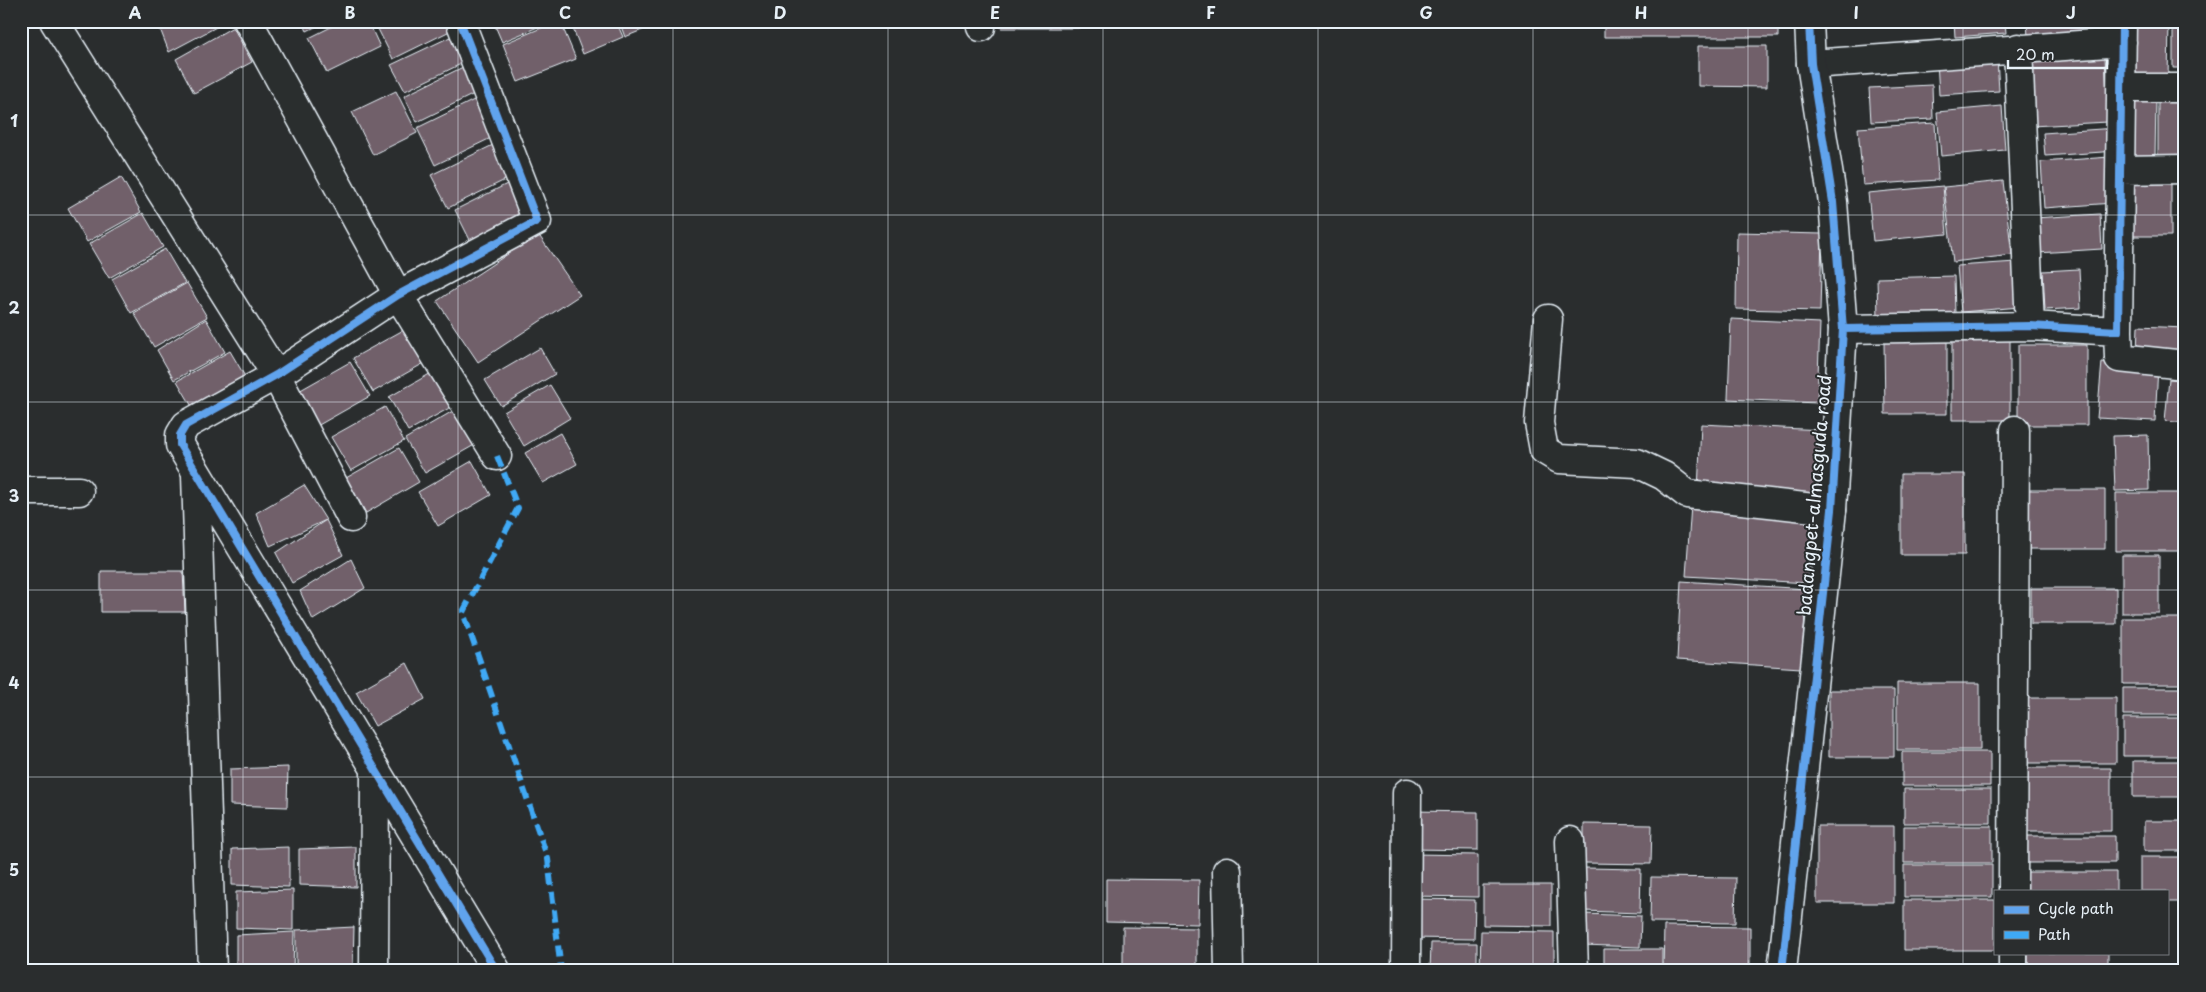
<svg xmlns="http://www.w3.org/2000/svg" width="2206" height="992" font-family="'Playpen Sans',sans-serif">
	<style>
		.building { fill: #71606b; stroke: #e8f1f8 }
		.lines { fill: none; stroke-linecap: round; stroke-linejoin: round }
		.street-casing { stroke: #e8f1f8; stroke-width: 31 }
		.secondary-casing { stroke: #e8f1f8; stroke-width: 31 }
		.street { stroke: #2a2d2e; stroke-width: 28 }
		.secondary { stroke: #2a2d2e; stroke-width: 28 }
		.quiet { stroke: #3fa9f5; stroke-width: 6; stroke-dasharray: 12 6; stroke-linecap: butt }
		.cycleway-casing { stroke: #2a2d2e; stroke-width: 11 }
		.cycleway { stroke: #60a3ed; stroke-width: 8 }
		.grid { fill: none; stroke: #e8f1f8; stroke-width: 1; stroke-opacity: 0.55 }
		.labels { text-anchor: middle; stroke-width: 4; stroke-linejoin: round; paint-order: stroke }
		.street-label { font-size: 18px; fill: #e8f1f8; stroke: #2a2d2e }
		.neatline { fill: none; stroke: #e8f1f8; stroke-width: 2 }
		.grid-label { font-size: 16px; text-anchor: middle; font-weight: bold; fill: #e8f1f8 }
	</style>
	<rect width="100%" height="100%" fill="#2a2d2e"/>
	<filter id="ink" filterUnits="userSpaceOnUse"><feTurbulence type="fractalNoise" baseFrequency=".02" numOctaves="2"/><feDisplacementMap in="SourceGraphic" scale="10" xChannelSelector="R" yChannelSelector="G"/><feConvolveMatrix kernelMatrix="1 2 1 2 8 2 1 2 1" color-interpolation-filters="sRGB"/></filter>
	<g filter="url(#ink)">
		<!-- building -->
		<path class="building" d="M157,21H221L222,24L169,52Z
			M302,21H327L307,31Z
			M343,21H368L380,47L327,73L309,38Z
			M374,21H452L456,28L393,59Z
			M493,21H552L502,42Z
			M558,21H560L576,59L518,82L503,44Z
			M570,21H616L623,37L583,54Z
			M619,21H656L657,24L625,37Z
			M880,21H968V24H880Z
			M1001,21H1079V28H1001Z
			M1604,21H1778V37H1604Z
			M1851,21H1895V22L1851,24Z
			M1954,21H2005L2006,33L1955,37Z
			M2027,21H2102V33L2028,37Z
			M2127,21H2169L2168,80L2126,79Z
			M2173,22H2185V68H2173Z
			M233,27L252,62L194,93L176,59Z
			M450,37L463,63L405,91L391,65Z
			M1698,46H1767V87L1698,86Z
			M2105,57L2108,122L2031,126L2028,61Z
			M1997,58L1999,91L1939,95L1937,61Z
			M463,67L476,93L417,122L404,96Z
			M1932,85L1933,119L1871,122L1869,88Z
			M396,91L417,133L373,155L352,112Z
			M2126,94L2156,97L2155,157L2125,156Z
			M2158,96H2185V160H2158Z
			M474,100L493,137L435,165L417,128Z
			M2002,106L2005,150L1941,156L1937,112Z
			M1935,123L1938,180L1863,185L1858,128Z
			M2116,128L2117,151L2045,156L2043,133Z
			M493,145L509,178L448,208L431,175Z
			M2110,157L2113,203L2044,208L2041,162Z
			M121,177L141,212L87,242L68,208Z
			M2003,181L2012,255L1953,262L1944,187Z
			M2126,181H2171V236H2126Z
			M511,182L528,217L472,244L455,210Z
			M1943,186L1947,234L1873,241L1868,193Z
			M143,213L163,247L109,278L89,244Z
			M2100,214L2102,249L2037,253L2034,218Z
			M1737,232L1822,234L1820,311L1736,309Z
			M538,234L580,295L478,362L437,301Z
			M165,249L185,283L131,313L112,279Z
			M2016,262L2020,307L1961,312L1957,266Z
			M2079,269L2081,308L2045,310L2043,271Z
			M1954,276L1955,315L1878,317L1877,278Z
			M187,283L207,317L154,347L134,313Z
			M206,319L225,352L174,380L157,350Z
			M1731,319L1820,323L1817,403L1728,399Z
			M2138,326L2185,328V356L2137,354Z
			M407,328L426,362L373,392L353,358Z
			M1947,340V414H1885L1884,341Z
			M1952,340H2010V420H1952Z
			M2018,345H2087V425H2018Z
			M540,348L555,374L501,406L485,380Z
			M230,351L250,385L197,415L177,381Z
			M350,362L370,396L317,426L297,392Z
			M2102,362L2158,367L2155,421L2097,418Z
			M442,367L462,401L408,431L389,397Z
			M2169,379L2185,380V423L2165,421Z
			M550,385L570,418L524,446L504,412Z
			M385,407L404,441L351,471L331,437Z
			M458,408L478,443L425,473L405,439Z
			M1701,424L1822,430L1818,497L1698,491Z
			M560,433L577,464L543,483L525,453Z
			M2148,435L2149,490L2115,491L2113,436Z
			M399,448L419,482L366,513L346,478Z
			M472,461L491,495L438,526L418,492Z
			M1901,474H1965V555H1901Z
			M304,485L326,520L270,546L256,513Z
			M2027,490H2105V549H2027Z
			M2116,493H2185V551H2116Z
			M1691,505L1813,513L1808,583L1686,576Z
			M326,520L343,555L292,583L276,553Z
			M2122,555H2159V613H2122Z
			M351,559L365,588L313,620L300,591Z
			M101,571H183L185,612H101Z
			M1681,581L1807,589L1801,668L1677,660Z
			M2031,588H2116V624H2031Z
			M2123,618H2185V684H2123Z
			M407,663L425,699L375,726L356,692Z
			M1897,683H1980V750H1897Z
			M2123,688H2185V715H2123Z
			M1829,690H1894V757H1829Z
			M2023,698H2116V763H2023Z
			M2123,718H2185V756H2123Z
			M1902,752H1990V786H1902Z
			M2133,761H2185V797H2133Z
			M288,767L287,807L230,805V769Z
			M2023,768H2111V831H2023Z
			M1904,789H1991V823H1904Z
			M1411,811L1478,812V850L1411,849Z
			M2144,821H2185V851H2144Z
			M1584,824L1652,825L1651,864L1584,863Z
			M1817,826H1894V903H1817Z
			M1904,826H1992V863H1904Z
			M2024,836H2115V863H2024Z
			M289,847V887L232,885V849Z
			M356,847V887L299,885V849Z
			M1411,854L1478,855V897L1411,896Z
			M2140,857H2185V902H2167V891H2140Z
			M1904,865H1992V897H1904Z
			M1584,868L1641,869L1640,913L1583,911Z
			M2025,872H2116V891H2025Z
			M1651,877L1736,878L1735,923L1650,922Z
			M1106,879L1199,880L1198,924L1106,922Z
			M1483,885H1551V926L1483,925Z
			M293,890V930L236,928V892Z
			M1411,899L1475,900L1474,939L1410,938Z
			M1904,900H1995V950H1904Z
			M1583,914L1641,916L1640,947L1582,945Z
			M1664,926L1750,927V971L1663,970Z
			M354,927L353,967L296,966V930Z
			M1123,927L1197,928V971L1123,970Z
			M1481,931L1554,932V971L1480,969Z
			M294,932L293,971H236V935Z
			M1431,943H1477V971H1430Z
			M1604,949H1662V971H1604Z
			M2028,953H2108V971H2028Z
			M2119,967L2185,968V971H2119Z"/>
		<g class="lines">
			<defs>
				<path id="street" d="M54,21L276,375L351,518
					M248,21L398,295L497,456
					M460,21L537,221L398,295L276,375L186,425L180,435V445L496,970
					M981,27V21
					M2018,48L2030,326
					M1811,64L2122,42
					M2122,88H2185
					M2120,170L2185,169
					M1548,319L1539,423L1544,450L1559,459L1637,463L1664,476L1687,494L1832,510
					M1843,329L2030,326L2118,331L2122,21
					M2118,331L2119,358L2185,365
					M196,475L212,971
					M21,491H79
					M1570,841L1574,971
					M1227,871L1229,971
					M2013,891L2015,430
					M374,971L375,768
					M1406,971L1407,793
					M2013,971V953"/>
				<path id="secondary" d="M1782,971L1832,510L1843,329L1833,202L1811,64L1809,21"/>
			</defs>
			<!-- street casing -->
			<use href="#street" class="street-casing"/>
			<!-- secondary casing -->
			<use href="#secondary" class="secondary-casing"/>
			<!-- street -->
			<use href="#street" class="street"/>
			<!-- secondary -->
			<use href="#secondary" class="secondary"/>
			<!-- quiet -->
			<path class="quiet" d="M497,456L518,508L463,612L548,859L561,971"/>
			<defs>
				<path id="cycleway" d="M460,21L537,221L398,295L276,375L186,425L180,435V445L496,970
					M1843,329L2030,326L2118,331L2122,21
					M1782,971L1832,510L1843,329L1833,202L1811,64L1809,21"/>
			</defs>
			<!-- cycleway casing -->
			<use href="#cycleway" class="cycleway-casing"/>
			<!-- cycleway -->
			<use href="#cycleway" class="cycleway"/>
		</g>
	</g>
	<!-- grid -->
	<path class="grid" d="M243,21V971M458,21V971M673,21V971M888,21V971M1103,21V971M1318,21V971M1533,21V971M1748,21V971M1963,21V971M21,215H2185M21,402H2185M21,590H2185M21,777H2185"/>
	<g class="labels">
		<!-- street labels -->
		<g class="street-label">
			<text transform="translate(1815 495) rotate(-85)" y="6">badangpet-almasguda road</text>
		</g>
	</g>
	<!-- margin -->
	<rect width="2206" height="992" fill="none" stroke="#2a2d2e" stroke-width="55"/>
	<!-- legend -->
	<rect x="1994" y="890" width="175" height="65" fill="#2a2d2e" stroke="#767b7f"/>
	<rect x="2004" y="906" width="25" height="8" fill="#60a3ed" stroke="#767b7f"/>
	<text x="2038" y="914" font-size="15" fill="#e8f1f8">Cycle path</text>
	<rect x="2004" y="931" width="25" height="8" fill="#3fa9f5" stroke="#767b7f"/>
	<text x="2038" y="940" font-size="15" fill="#e8f1f8">Path</text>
	<!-- scale -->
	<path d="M2008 60v8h99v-8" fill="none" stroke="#e8f1f8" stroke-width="2.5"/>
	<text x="2016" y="60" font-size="15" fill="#e8f1f8" stroke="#2a2d2e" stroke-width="4" paint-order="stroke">20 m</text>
	<rect x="28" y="28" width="2150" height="936" class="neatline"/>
	<g class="grid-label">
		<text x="135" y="19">A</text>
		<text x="350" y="19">B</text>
		<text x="565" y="19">C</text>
		<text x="780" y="19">D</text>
		<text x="995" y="19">E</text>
		<text x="1211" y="19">F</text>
		<text x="1426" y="19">G</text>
		<text x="1641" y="19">H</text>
		<text x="1856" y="19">I</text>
		<text x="2071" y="19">J</text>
		<text x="14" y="127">1</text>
		<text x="14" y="314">2</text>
		<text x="14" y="502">3</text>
		<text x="14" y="689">4</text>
		<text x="14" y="876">5</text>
	</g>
</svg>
